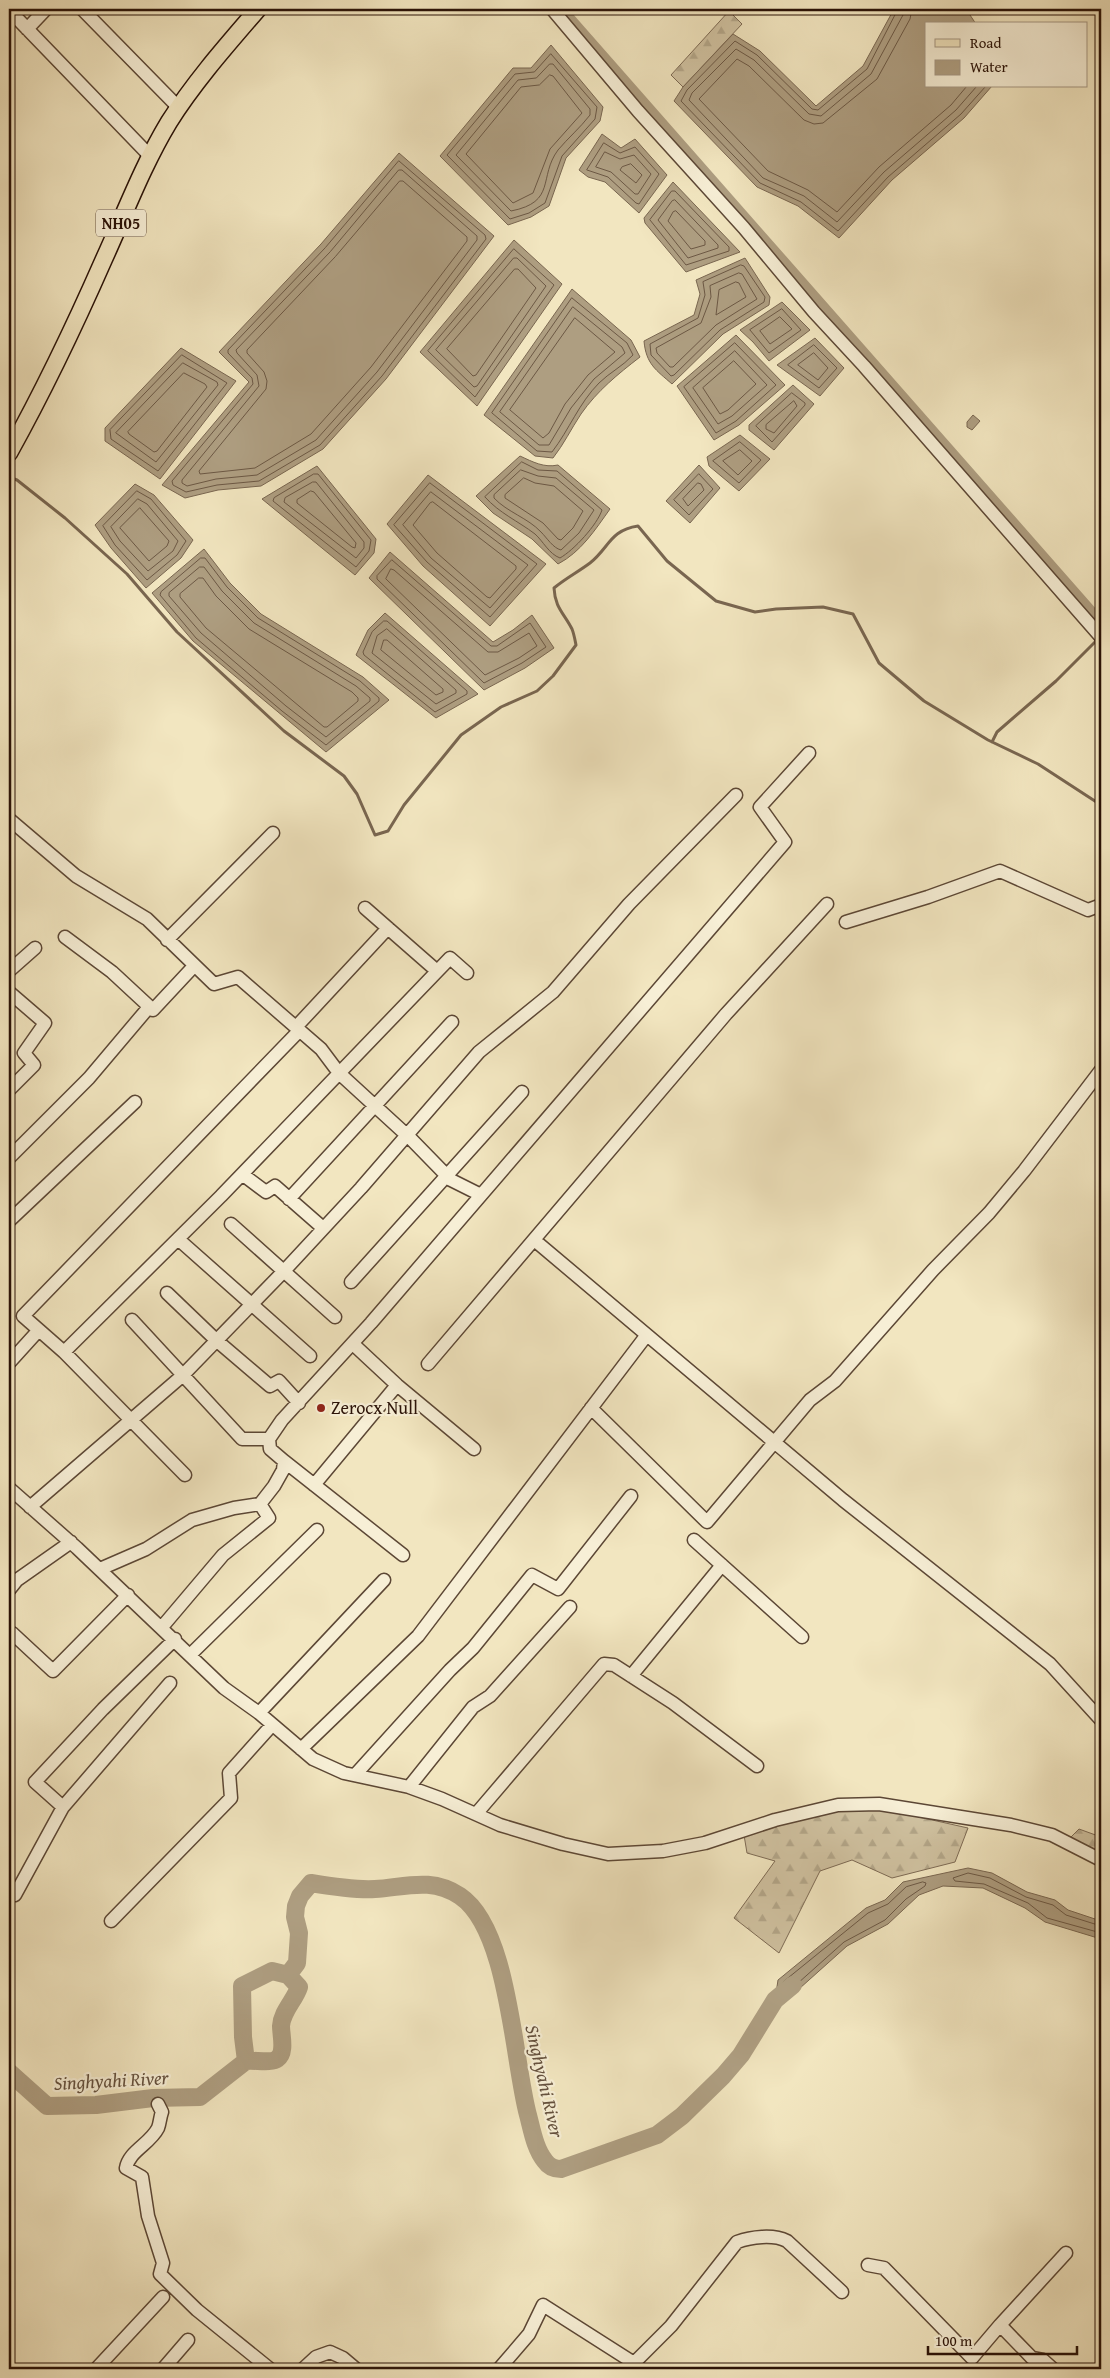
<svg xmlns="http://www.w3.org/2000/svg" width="1110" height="2378" font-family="'Gentium Book Plus',serif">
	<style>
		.forest { fill: url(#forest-firs); stroke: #7d6a54 }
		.water { fill: #ae9e81; stroke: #796650 }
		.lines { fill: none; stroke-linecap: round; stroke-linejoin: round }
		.shore { stroke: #6c5844; stroke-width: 1 }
		.stream { stroke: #796650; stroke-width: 3 }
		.canal { stroke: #ae9e81; stroke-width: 10 }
		.river { stroke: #ae9e81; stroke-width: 18 }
		.minor-casing { stroke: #5c4735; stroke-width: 15 }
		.major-casing { stroke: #2a1207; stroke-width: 19 }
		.minor { stroke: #f7efd6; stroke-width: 12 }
		.major { stroke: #f2e6c0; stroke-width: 16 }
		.poi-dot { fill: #8f2418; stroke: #f7efd6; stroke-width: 2 }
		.labels { text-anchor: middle; stroke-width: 4.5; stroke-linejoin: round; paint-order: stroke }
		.shield { fill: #f7efd6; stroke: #685445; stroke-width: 1 }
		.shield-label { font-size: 16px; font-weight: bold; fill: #2a1207 }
		.poi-label { font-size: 18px; fill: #2a1207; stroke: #f7efd6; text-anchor: start }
		.water-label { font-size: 19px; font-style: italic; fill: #65513e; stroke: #f7efd6 }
	</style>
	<defs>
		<pattern id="forest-firs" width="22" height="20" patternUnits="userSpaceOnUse" patternTransform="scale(1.25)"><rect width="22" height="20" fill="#d0c2a1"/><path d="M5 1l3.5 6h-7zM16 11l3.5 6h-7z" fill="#b3a689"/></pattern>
	</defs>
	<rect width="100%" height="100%" fill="#f2e6c0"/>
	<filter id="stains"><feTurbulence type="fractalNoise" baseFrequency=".004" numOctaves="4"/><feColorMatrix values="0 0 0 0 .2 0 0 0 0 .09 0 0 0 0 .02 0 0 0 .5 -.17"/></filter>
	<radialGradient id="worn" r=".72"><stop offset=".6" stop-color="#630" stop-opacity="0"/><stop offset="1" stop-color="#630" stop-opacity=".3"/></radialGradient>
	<!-- forest -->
	<path class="forest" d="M726,9H731L729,11L742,24L683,87L671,75L729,11Z
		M883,1809L968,1828L955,1862L892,1878L852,1860L820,1871L779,1953L734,1918L775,1861L747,1853L744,1835L783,1823L840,1810Z
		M1079,1829L1101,1837V1854L1070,1838Z"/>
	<!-- water -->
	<path class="water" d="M894,9H966L976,24H926V86H992L964,118L892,180L839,238L798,206L757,187L674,101L683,87L733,34L760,51L816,106L863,66Z
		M551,45L603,107L600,121L566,158L549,206L531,217L508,225L440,156L513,68H531Z
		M602,134L621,148L635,139L667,175L639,213L605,182L588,177L579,170Z
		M399,153L494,236L386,379L323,449L261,486L218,490L185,498L162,485L249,382L219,352L321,244Z
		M673,182L740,252L686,272L645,223L644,218Z
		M514,240L562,284L477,406L420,352Z
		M745,258L770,297L769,305L723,334L672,384C656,370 646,364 644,341L694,315L700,294L696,280Z
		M572,289L631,340L640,357C618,374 597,391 581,414C571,429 564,444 553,458L535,456L484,415Z
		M782,302L810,330L769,361L753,342L740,330Z
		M736,335L785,385L739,425L714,440L677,386Z
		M815,338L844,368L820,396L777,365Z
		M181,348L236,381L160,479L105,441V428Z
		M793,385L814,404L774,450L749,430V425Z
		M973,415L980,421L972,430L967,427V422Z
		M740,435L770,459L739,491L709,466L707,457Z
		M520,456C533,462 544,468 558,465L610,509C595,530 581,552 558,564L532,539L493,513L476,496Z
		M699,465L720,488L690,523L666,501Z
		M317,466L376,539L374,553L355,575L262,499Z
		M428,475L546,564L490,626L423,566L387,524Z
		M135,484L154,495L193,540L181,558L146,588L111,548L95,525Z
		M204,549L230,583L261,614L363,677L389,700L326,752L193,641L152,593Z
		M390,552L493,642L513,630L532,615L554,648L525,668L484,690L369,578Z
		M385,613L478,694L436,718L356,655L368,630Z
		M968,1868L992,1873L1027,1892L1055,1900L1068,1910L1101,1921V1939L1045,1922L1025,1908L983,1888L943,1886L919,1895L888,1924L847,1946L790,1997L775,2000L778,1980L866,1908L885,1900L903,1882Z"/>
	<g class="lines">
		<!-- shore -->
		<path class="shore" d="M898,9L867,69L818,110L812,109L757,55L735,41L687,90L681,101L760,183L801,202L838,231L888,177L961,114L986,86
			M904,9L903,15L871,74L821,116L809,114L754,60L736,49L692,93L689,100L763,178L804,196L837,222L884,172L956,110L977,86
			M912,9L910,19L877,79L823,123L814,124L804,120L749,66L737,59L699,99L768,171L808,190L837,212L879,167L951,105L967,86
			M551,54L597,107L595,119L562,156L545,203L529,213L510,219L447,155L515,74L534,72Z
			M550,64H553L590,109V115C580,128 568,138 558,150C538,177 557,202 511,211L456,155L518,80L536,78Z
			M550,75L553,76L582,113L550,149L533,193L513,203L466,154L521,87L539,85Z
			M604,143L620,153L635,147L659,174L639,204L636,203L608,177L587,170Z
			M605,152L620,159L634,155L651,174L638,194H635L611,172L596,167Z
			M399,161L485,235L486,239L382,376L320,445L259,481L217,485L186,492L173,485L172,481L253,384L252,378L228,353V350L325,248Z
			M631,164L642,175L636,183L620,170L622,167Z
			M399,170H402L477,236V240L377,372L316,440L257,475L216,479L187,486L182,483V480L259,386L257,375L237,353L236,350L330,252Z
			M400,181H403L467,237V241L371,367L311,434L255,468L200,474L199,471L266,389L267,381L264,372L247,353V350L335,257Z
			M672,191H675L729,247V251L686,265L650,220Z
			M675,200L718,245V248L688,258L658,220L672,201Z
			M676,211L705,241V245L691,249L668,221L673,212Z
			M514,249L554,285L475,397L428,351Z
			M514,258H517L546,286L477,386L474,387L436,350Z
			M741,265L744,266L765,297L764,302L720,330L674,375L671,376L651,355L650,344L698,318L705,295L703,282Z
			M515,269H518L536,288L476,375L473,376L447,349Z
			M739,273L742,274L757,299L716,325L673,367H670L657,353L656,348L701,323L711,297L710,286Z
			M736,282L739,283L746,297L716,315L719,290Z
			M572,298L627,343L633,355C623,366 609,373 599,383C579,403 569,430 552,452L537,451L492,413Z
			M573,307L622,347L625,353L594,379L571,408L549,445H539L500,412Z
			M782,309L801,330L769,353L750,330Z
			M780,317L792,329L770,344L760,331Z
			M575,318L615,352L588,375L565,404L549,433L543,438L510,410Z
			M735,343L776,385L736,421L716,433L684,387Z
			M814,345L837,368L819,388L788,365Z
			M735,351L767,385L732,416L718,424L693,388Z
			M814,353L828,368L818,380L798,365Z
			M182,355L227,383L158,471L111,439L110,430Z
			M734,361L756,384L728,410L720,414L703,388Z
			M183,363L217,382L218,385L156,462L116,433Z
			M184,373L205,384L207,387L157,451L154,452L129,434L128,432Z
			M792,393L805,403V405L772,442L756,426Z
			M794,401L797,406L774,433L766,429V425Z
			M740,442L761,460L739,483L713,461Z
			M740,450L752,461L738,475L723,461Z
			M522,462L538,470L557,471L602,510C597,525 574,550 560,558C549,554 543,541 535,534C518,521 499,513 485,497Z
			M521,470L538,476L556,478L594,510L579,533L561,550C553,548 547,538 541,532C528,518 507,512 494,498V495Z
			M314,474H318L371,540L369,551L356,567L273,501L274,498Z
			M699,474L713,489L689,515L674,500Z
			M524,478L535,483L554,486L583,511L573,528L561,540L558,539L543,523L505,498V495Z
			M313,482H316L364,542V548L356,558L284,502L285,498Z
			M430,483L537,564L490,617L427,562L394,525Z
			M698,483L701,484L704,490L688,506L683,499Z
			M137,491L151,499L186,541L177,555L147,580L115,545L103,526Z
			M311,491L314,492L356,543L355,548L352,547L297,503V500Z
			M431,492L528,565L490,608L431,558L403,525Z
			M138,499L147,504L178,541L173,551L148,571L120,541L111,527Z
			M433,502L516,566V569L490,598L487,597L437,553L413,525L430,503Z
			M140,508L169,541L167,546L149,561L120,528Z
			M201,558H205L227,587L258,618L360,681L379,698V701L326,745L282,711L196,638L160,595L161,592Z
			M392,560L491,646H497L530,623L546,647L522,663L484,683L377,579V576Z
			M200,567H204L222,591L254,623L356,686L370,698V701L326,737L286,706L201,633L169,596V593Z
			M391,569L394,570L488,652H498L529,633L537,646L519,658L485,675L386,579Z
			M199,578H203L216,596L249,629L352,692L358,698V701L327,727H324L206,628L180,597V594Z
			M384,621H387L467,691V694L435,712L364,655L363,652L372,632Z
			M387,629L456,690V693L436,704L372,653L377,636Z
			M384,640H387L443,689V692L436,695L381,650Z
			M923,1882L926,1883L925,1886L906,1899L885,1920L844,1942L788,1992H782L783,1982L868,1913L888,1904L906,1887Z
			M1101,1926L1066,1915L1053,1905L1026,1897L990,1878L968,1873L953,1878L955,1881L984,1884L1028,1903L1047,1918L1101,1933"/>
		<!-- stream -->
		<path class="stream" d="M9,477L17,480L65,518L127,574L177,632L284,731L344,776L357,794L375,835L388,831L404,805L461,735L501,707L537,691L553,676L576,645C575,640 574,634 572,629C564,613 555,608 554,588C566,578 578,572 590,563C609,548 610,530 638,526L667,561L716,601L755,612L776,609L823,607L853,614L879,663L924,701L988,740L1038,764L1101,805
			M992,742L997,732L1056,681L1098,639"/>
		<!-- canal -->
		<path class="canal" d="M562,9L1101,622"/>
		<!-- river -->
		<path class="river" d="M246,2061C254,2060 272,2063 277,2059C286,2053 281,2035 281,2026C282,2011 295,2000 299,1987L288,1975
			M9,2072L47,2106L96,2105L153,2098L200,2097L246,2061L243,2037L242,1986L272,1971L288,1975L297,1963L299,1933L295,1917L296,1906L300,1896L311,1883C329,1886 358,1890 375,1889C406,1887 431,1877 460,1896C509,1929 513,2059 528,2115C532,2130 535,2149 545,2161C549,2167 554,2169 561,2169L657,2135L682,2116L723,2076L741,2055L775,2000L793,1985"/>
		<defs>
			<path id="minor" d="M82,9L179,108
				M552,9L638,111L744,228L814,312L864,366L1101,637
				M9,10L150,156
				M27,29L46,9
				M9,819L76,876L147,919L214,984L238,977L321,1049L339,1073L411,1139L451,1180L481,1195
				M365,908L437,971
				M846,922L928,897L1000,871L1088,910L1101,905
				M65,937L112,972L153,1010L194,966
				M167,940L273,833
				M9,971L35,948
				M9,992L45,1023L24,1053L34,1065L9,1090
				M296,1027L388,928
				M9,1158L89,1078L149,1007
				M242,1174L266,1192L275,1186L323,1228
				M289,1199L452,1022
				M9,1221L135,1102
				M231,1224L335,1317
				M178,1239L310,1356
				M539,1244L843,1500L1050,1664L1101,1720
				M351,1282L522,1092
				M167,1293L216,1340L270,1386L279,1381L299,1403
				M132,1320L242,1439H269
				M353,1344L397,1385L474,1449
				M64,1352L221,1196L450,958L467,973
				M9,1363L38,1331
				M428,1364L726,1014L827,904
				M591,1408L707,1522L810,1400L835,1381L933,1270L989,1213L1024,1171L1101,1070
				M284,1461L403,1555
				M185,1475L64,1352L23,1316L300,1030
				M314,1485L397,1385
				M9,1488L77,1548L224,1688L259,1713L313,1759L344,1773L409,1787L442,1799L500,1825L563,1844L608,1854L663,1851L705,1843L775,1820L838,1805L879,1804L1011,1825L1052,1835L1101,1860
				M30,1507L182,1376L283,1272L361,1188L479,1052L553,992L629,904L736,795
				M694,1540L802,1637
				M100,1569L146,1549L192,1520L234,1508L260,1504L274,1486L283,1470L284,1461L270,1449L269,1439L282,1420L371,1323L785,842L760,807L809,753
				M9,1590L17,1580L71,1542
				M162,1627L223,1555L269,1518L260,1504
				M12,1633L53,1671L128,1595
				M190,1655L317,1530
				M631,1676L722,1565
				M259,1713L384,1580
				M301,1749L418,1636L646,1336
				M355,1775L450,1670L473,1648L532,1575L558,1589L631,1496
				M409,1787L473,1707L490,1696L570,1607
				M63,1807L35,1782L103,1709L175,1639
				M476,1814L604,1664L614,1665L673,1703L757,1766
				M15,1895L63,1807L170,1683
				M111,1921L231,1798L229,1773L272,1725
				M158,2104L162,2112C160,2117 160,2123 158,2128C150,2144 129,2151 126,2168L142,2177L148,2216L163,2263L160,2274L197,2310L270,2369
				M868,2265L884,2268L972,2358L1000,2325L1032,2358L1043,2360L1053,2369
				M1000,2325L1066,2253
				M96,2369L163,2297
				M163,2369L188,2340
				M303,2369L316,2357L330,2352L343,2358L356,2369
				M499,2369L529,2334L543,2305L634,2363L671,2326L737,2242C751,2237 773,2234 787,2241L842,2292"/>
			<path id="major" d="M9,453C44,390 75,325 104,259C125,213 143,165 169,122C195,81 227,45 258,9"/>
		</defs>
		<!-- minor casing -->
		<use href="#minor" class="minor-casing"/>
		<!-- major casing -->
		<use href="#major" class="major-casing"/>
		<!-- minor -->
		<use href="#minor" class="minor"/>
		<!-- major -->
		<use href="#major" class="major"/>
	</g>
	<!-- markers -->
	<circle class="poi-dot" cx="321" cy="1408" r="5"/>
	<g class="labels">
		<!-- shield labels -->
		<rect class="shield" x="96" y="209.5" width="50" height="27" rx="4"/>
		<g class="shield-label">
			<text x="121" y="229">NH05</text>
		</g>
		<!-- poi labels -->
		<g class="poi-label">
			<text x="331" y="1414">Zerocx Null</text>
		</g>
		<!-- water labels -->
		<g class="water-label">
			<text transform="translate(111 2080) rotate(-3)" y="7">Singhyahi River</text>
			<text transform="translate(545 2081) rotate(77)" y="7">Singhyahi River</text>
		</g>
	</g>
	<!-- margin -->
	<rect width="1110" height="2378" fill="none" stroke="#f2e6c0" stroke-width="30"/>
	<rect x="10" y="10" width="1090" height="2358" fill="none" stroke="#2a1207" stroke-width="2.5"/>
	<rect x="15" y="15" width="1080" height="2348" fill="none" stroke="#2a1207"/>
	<!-- legend -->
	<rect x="925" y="22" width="162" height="65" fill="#f7efd6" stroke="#a59783"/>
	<rect x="935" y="39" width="25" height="8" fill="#f2e6c0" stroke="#a59783"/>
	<text x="970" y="48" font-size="15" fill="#2a1207">Road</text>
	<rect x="935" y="60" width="25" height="15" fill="#ae9e81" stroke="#a59783"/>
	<text x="970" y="72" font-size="15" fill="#2a1207">Water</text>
	<!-- scale -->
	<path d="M928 2346v8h149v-8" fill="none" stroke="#2a1207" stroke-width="2.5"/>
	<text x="935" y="2346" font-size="15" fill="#2a1207" stroke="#f7efd6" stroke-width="4" paint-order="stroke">100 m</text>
	<rect width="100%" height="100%" filter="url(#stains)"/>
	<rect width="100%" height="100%" fill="url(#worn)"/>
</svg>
